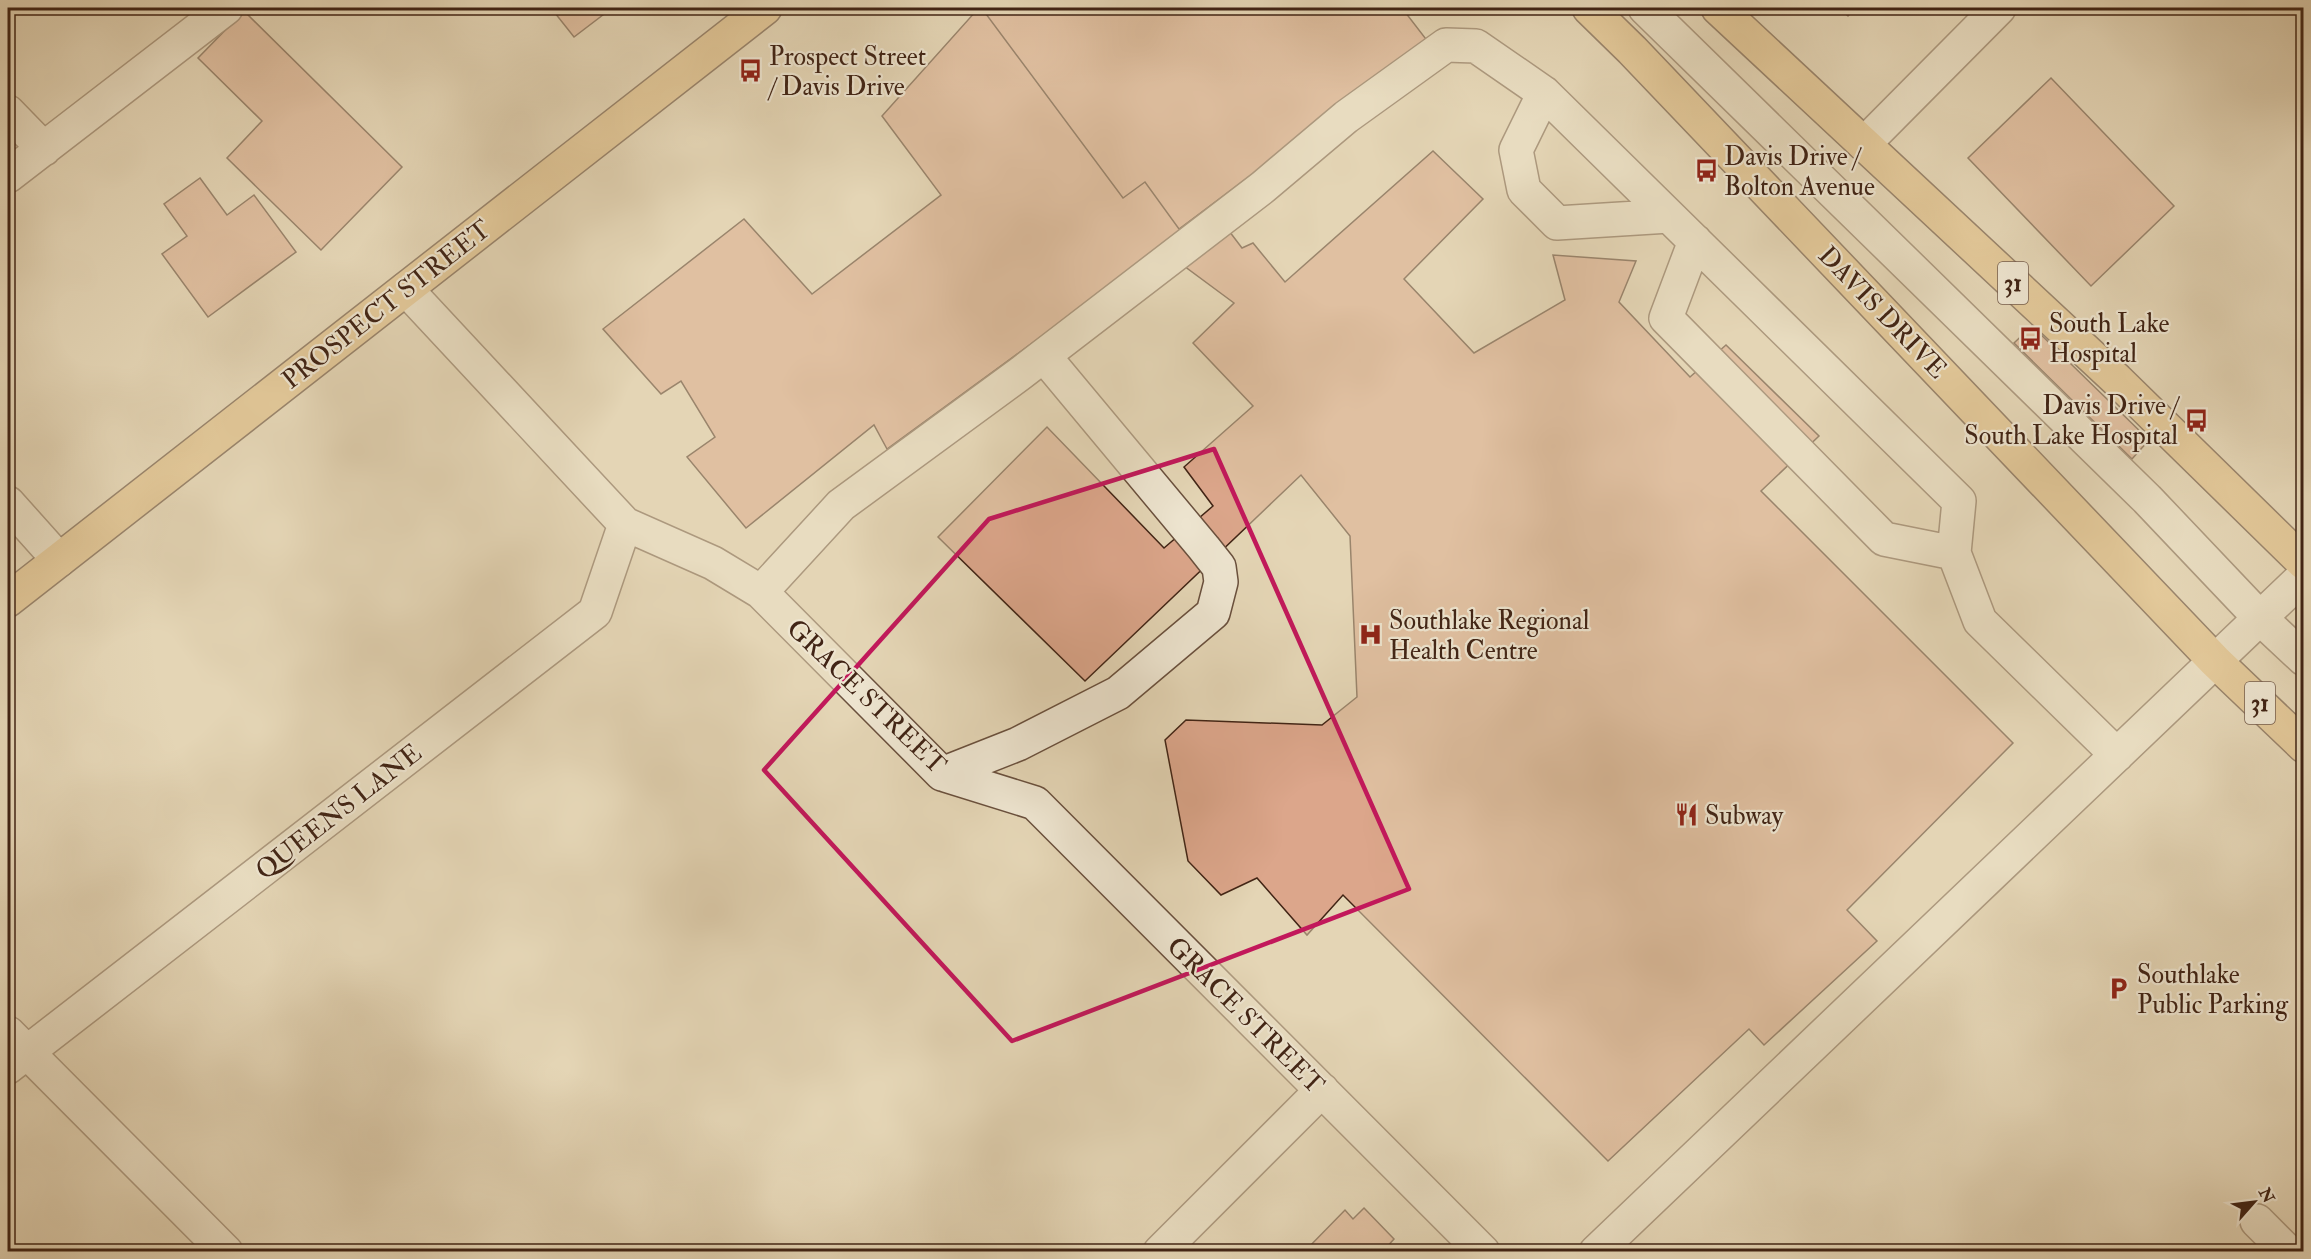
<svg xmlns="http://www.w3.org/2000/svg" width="2311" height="1259" font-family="'IM FELL Double Pica',serif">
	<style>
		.building { fill: #dca68b; stroke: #412415; stroke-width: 1.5 }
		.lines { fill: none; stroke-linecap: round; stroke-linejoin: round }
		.minor-casing { stroke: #6a503d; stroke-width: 36 }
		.major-casing { stroke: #412415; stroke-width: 36 }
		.minor { stroke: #ede4cf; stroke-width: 33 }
		.major { stroke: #e2ba7a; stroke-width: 33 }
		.marked { fill: none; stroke: #c2185b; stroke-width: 4.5; stroke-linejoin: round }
		.labels { text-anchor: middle; stroke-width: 4.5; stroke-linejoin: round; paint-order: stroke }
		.shield { fill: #ede4cf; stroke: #755e4d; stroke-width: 1.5 }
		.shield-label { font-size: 24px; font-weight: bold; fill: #412415 }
		.poi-label { font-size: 26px; fill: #412415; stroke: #ede4cf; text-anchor: start }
		.street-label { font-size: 26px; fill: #412415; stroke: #ede4cf }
	</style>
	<rect width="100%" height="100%" fill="#e4d5b5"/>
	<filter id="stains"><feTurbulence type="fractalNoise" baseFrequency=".00333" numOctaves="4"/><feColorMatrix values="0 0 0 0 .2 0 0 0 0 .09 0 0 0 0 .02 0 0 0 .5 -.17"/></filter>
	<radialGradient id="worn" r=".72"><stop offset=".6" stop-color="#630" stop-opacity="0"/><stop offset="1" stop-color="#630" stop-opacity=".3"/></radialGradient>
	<!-- building -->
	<path class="building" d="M551,8H612L574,37Z
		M996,8H1402L1429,43L1210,206L1242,248L1253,243L1285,282L1433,151L1483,199L1404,279L1474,353L1565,300L1553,255L1636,261L1619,302L1690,377L1726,345L1819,436L1761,491L2013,743L1847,910L1877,941L1764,1045L1749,1029L1608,1161L1343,895L1307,935L1257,878L1221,895L1188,861L1165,740L1186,720L1322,725L1357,697L1350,536L1301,475L1085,681L938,537L1047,427L1164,548L1213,506L1184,467L1253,406L1193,343L1234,303L1161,249L887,449L874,425L746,528L687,457L715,437L681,381L661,394L603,329L744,219L812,294L941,195L882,116L976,11L986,14Z
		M996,8H1402L1429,43L1179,229L1145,182L1123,198L986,14Z
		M1839,8H1855L1848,16Z
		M244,11L402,167L321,250L227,158L262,121L198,58Z
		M2051,78L2174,206L2091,286L1968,158Z
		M200,178L227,215L254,195L296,252L208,317L162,254L187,236L164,204Z
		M2032,326L2149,440L2132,459L2014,343Z
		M1364,1208L1394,1239L1385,1249L1388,1252H1304L1345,1210L1353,1219Z"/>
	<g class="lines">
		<defs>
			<path id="minor" d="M1645,8L2147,499L2260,618L2304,659
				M1544,93L1516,150L1524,190L1557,223L1669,216
				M8,112L44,149
				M1864,144L1999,8
				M8,176L226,8
				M1695,241L1666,318L1884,539L1954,553
				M406,289L625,524L713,563L761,592L942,774L1035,803L1483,1252
				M8,503L59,560
				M761,592L841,505L1021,373L1263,187L1346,117L1446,45L1476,46L1544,93L1959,501L1954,553L1980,621L2117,755
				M942,774L1018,744L1118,693L1213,613L1221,582L1219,567L1204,548L1044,356
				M8,1033L226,1252
				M8,1067L595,612L625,524
				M2257,1221L2288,1252
				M1160,1252L1322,1090
				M1596,1252L2304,576"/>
			<path id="major" d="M1589,8L1632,50L2215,661L2304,746
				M1718,8L2117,380L2304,563
				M8,600L765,8"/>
		</defs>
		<!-- minor casing -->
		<use href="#minor" class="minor-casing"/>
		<!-- major casing -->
		<use href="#major" class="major-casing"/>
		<!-- minor -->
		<use href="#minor" class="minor"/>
		<!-- major -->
		<use href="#major" class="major"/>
	</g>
	<!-- marked area -->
	<path d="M0 0H2311V1259H0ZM1214,449L1409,889L1012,1041L764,770L989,519Z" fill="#e4d5b5" fill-opacity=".55" fill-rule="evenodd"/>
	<path class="marked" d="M1214,449L1409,889L1012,1041L764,770L989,519Z"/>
	<!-- icons -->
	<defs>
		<symbol id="bus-bare" viewBox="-9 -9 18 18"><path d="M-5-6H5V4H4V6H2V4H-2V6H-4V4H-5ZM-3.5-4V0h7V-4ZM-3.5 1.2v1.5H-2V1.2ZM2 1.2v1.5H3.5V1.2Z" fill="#8f2418" stroke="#ede4cf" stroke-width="2.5" paint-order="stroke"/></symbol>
		<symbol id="hospital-bare" viewBox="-9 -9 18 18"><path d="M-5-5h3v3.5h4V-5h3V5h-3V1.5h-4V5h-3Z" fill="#8f2418" stroke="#ede4cf" stroke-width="2.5" paint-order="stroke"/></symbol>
		<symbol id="restaurant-bare" viewBox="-9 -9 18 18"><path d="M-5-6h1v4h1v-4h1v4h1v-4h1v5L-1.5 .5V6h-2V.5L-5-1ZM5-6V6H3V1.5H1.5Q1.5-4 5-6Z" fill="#8f2418" stroke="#ede4cf" stroke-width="2.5" paint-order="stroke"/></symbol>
		<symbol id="parking-bare" viewBox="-9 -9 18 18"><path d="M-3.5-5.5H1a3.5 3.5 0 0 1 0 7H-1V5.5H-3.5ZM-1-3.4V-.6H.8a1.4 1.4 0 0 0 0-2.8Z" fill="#8f2418" stroke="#ede4cf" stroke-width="2.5" paint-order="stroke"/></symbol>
	</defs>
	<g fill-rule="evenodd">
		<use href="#bus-bare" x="734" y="54" width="33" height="33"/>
		<use href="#bus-bare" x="1690" y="154" width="33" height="33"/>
		<use href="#bus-bare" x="2014" y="322" width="33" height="33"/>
		<use href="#bus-bare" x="2180" y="404" width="33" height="33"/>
		<use href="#hospital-bare" x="1354" y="618" width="33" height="33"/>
		<use href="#restaurant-bare" x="1670" y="798" width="33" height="33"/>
		<use href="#parking-bare" x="2102" y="972" width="33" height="33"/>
	</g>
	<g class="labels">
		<!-- shield labels -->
		<g class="shield">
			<rect x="1998" y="262" width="30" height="42" rx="4.5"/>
			<rect x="2245" y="682" width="30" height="42" rx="4.5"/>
		</g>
		<g class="shield-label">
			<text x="2013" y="291">31</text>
			<text x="2260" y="711">31</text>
		</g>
		<!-- poi labels -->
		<g class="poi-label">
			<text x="769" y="65">Prospect Street<tspan x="769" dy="30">/ Davis Drive</tspan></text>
			<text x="1724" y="165">Davis Drive /<tspan x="1724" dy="30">Bolton Avenue</tspan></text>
			<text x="2049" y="332">South Lake<tspan x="2049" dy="30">Hospital</tspan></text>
			<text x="2178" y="414" text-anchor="end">Davis Drive /<tspan x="2178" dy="30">South Lake Hospital</tspan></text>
			<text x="1389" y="629">Southlake Regional<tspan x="1389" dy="30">Health Centre</tspan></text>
			<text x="1705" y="824">Subway</text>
			<text x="2137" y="983">Southlake<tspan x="2137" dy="30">Public Parking</tspan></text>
		</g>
		<!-- street labels -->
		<g class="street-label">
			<text transform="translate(386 304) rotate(-38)" y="9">PROSPECT STREET</text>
			<text transform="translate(1883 312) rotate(46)" y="9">DAVIS DRIVE</text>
			<text transform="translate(867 696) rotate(44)" y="9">GRACE STREET</text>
			<text transform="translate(338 811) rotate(-38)" y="9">QUEENS LANE</text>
			<text transform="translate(1246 1015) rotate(45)" y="9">GRACE STREET</text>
		</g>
	</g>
	<!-- margin -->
	<rect width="2311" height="1259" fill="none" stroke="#e4d5b5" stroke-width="30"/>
	<rect x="9" y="9" width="2293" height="1241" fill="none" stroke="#412415" stroke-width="3"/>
	<rect x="15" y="15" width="2281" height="1229" fill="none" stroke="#412415" stroke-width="1.5"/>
	<!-- north arrow -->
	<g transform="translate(2254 1202) rotate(62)" stroke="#ede4cf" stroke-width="4.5" paint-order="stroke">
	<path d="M0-4.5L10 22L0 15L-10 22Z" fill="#412415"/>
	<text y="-9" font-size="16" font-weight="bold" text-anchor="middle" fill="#412415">N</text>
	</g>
	<rect width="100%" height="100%" filter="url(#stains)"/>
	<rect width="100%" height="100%" fill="url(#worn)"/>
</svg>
